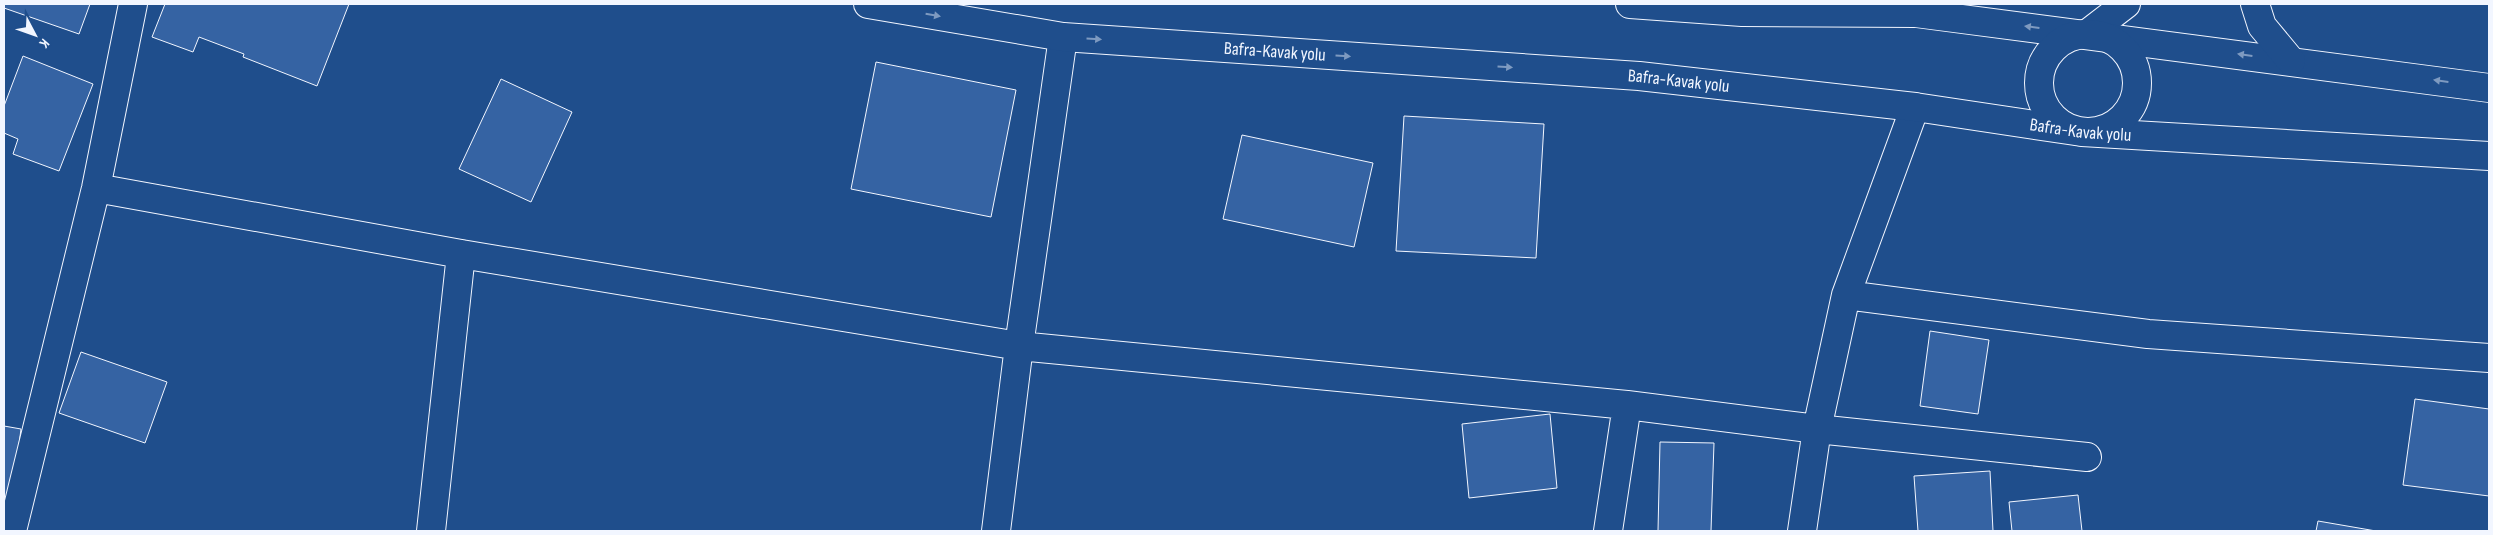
<svg xmlns="http://www.w3.org/2000/svg" width="2493" height="535" font-family="'Sofia Sans Condensed',sans-serif">
	<style>
		.building { fill: #3563a3; stroke: #f2f6ff }
		.lines { fill: none; stroke-linecap: round; stroke-linejoin: round }
		.minor-casing { stroke: #f2f6ff; stroke-width: 30 }
		.tertiary-casing { stroke: #f2f6ff; stroke-width: 30 }
		.secondary-casing { stroke: #f2f6ff; stroke-width: 30 }
		.minor { stroke: #1f4e8c; stroke-width: 28 }
		.tertiary { stroke: #1f4e8c; stroke-width: 28 }
		.secondary { stroke: #1f4e8c; stroke-width: 28 }
		.oneway { fill: #7e9ac0 }
		.labels { text-anchor: middle; stroke-width: 4; stroke-linejoin: round; paint-order: stroke }
		.street-label { font-size: 18px; fill: #f2f6ff; stroke: #1f4e8c }
	</style>
	<rect width="100%" height="100%" fill="#1f4e8c"/>
	<!-- building -->
	<path class="building" d="M4,4H90L79,34L4,8Z
		M165,4H349L317,86L243,57L244,54L199,37L193,52L152,37Z
		M23,56L93,84L59,171L13,154L18,139L4,133V106Z
		M876,62L1016,90L991,217L851,189Z
		M501,79L572,112L531,202L459,169Z
		M1404,116L1544,124L1536,258L1396,251Z
		M1242,135L1373,163L1354,247L1223,219Z
		M1930,331L1989,340L1978,414L1920,406Z
		M81,352L167,382L145,443L59,413Z
		M2415,399L2489,409V496L2403,485Z
		M1550,414L1557,488L1469,498L1462,424Z
		M4,426L21,429L11,506L4,505Z
		M1660,442L1714,443L1711,531H1658Z
		M1990,471L1993,531H1918L1914,476Z
		M2078,495L2082,531H2012L2009,502Z
		M2318,521L2376,531H2316Z"/>
	<g class="lines">
		<defs>
			<path id="minor" d="M96,188L461,254L1019,346L1627,405L1817,429L2087,457
				M1846,295L2148,334L2489,358
				M12,531L96,188L133,4
				M431,531L461,254
				M996,531L1019,346L1063,37
				M1608,531L1627,405
				M1802,531L1817,429L1846,295L1915,107"/>
			<path id="tertiary" d="M2087,34L2126,4"/>
			<g id="secondary">
				<path id="s1" d="M868,4L1063,37L1639,76L1915,107L2082,132L2489,156"/>
				<path d="M1630,4L1742,12L1916,13L2489,88"/>
				<path d="M2255,4L2262,26L2291,61"/>
				<circle cx="2088" cy="83" r="49"/>
			</g>
		</defs>
		<!-- minor casing -->
		<use href="#minor" class="minor-casing"/>
		<!-- tertiary casing -->
		<use href="#tertiary" class="tertiary-casing"/>
		<!-- secondary casing -->
		<use href="#secondary" class="secondary-casing"/>
		<!-- minor -->
		<use href="#minor" class="minor"/>
		<!-- tertiary -->
		<use href="#tertiary" class="tertiary"/>
		<!-- secondary -->
		<use href="#secondary" class="secondary"/>
	</g>
	<!-- one-way arrows -->
	<defs><path id="oneway-solid" d="M-6-.8H1V-3.2L6.5 0L1 3.2V.8H-6Z" transform="scale(1.25)"/></defs>
	<g class="oneway">
		<use href="#oneway-solid" transform="translate(933 15) rotate(10)"/>
		<use href="#oneway-solid" transform="translate(2032 27) rotate(-173)"/>
		<use href="#oneway-solid" transform="translate(1094 39) rotate(4)"/>
		<use href="#oneway-solid" transform="translate(2245 55) rotate(-172)"/>
		<use href="#oneway-solid" transform="translate(1343 56) rotate(4)"/>
		<use href="#oneway-solid" transform="translate(1505 67) rotate(4)"/>
		<use href="#oneway-solid" transform="translate(2441 81) rotate(-172)"/>
	</g>
	<g class="labels">
		<!-- street labels -->
		<g class="street-label">
			<text dy="6" stroke="none"><textPath href="#s1" startOffset="410">Bafra-Kavak yolu</textPath></text>
			<text dy="6" stroke="none"><textPath href="#s1" startOffset="815">Bafra-Kavak yolu</textPath></text>
			<text dy="6" stroke="none"><textPath href="#s1" startOffset="1220">Bafra-Kavak yolu</textPath></text>
		</g>
	</g>
	<!-- border -->
	<rect width="2493" height="535" fill="none" stroke="#f2f6ff" stroke-width="10"/>
	<!-- north arrow -->
	<g transform="translate(35 35) rotate(131)" stroke="#1f4e8c" stroke-width="4" paint-order="stroke">
	<path d="M0-4L9 19L0 12L-9 19Z" fill="#f2f6ff"/>
	<text y="-8" font-size="14" font-weight="bold" text-anchor="middle" fill="#f2f6ff">K</text>
	</g>
</svg>
